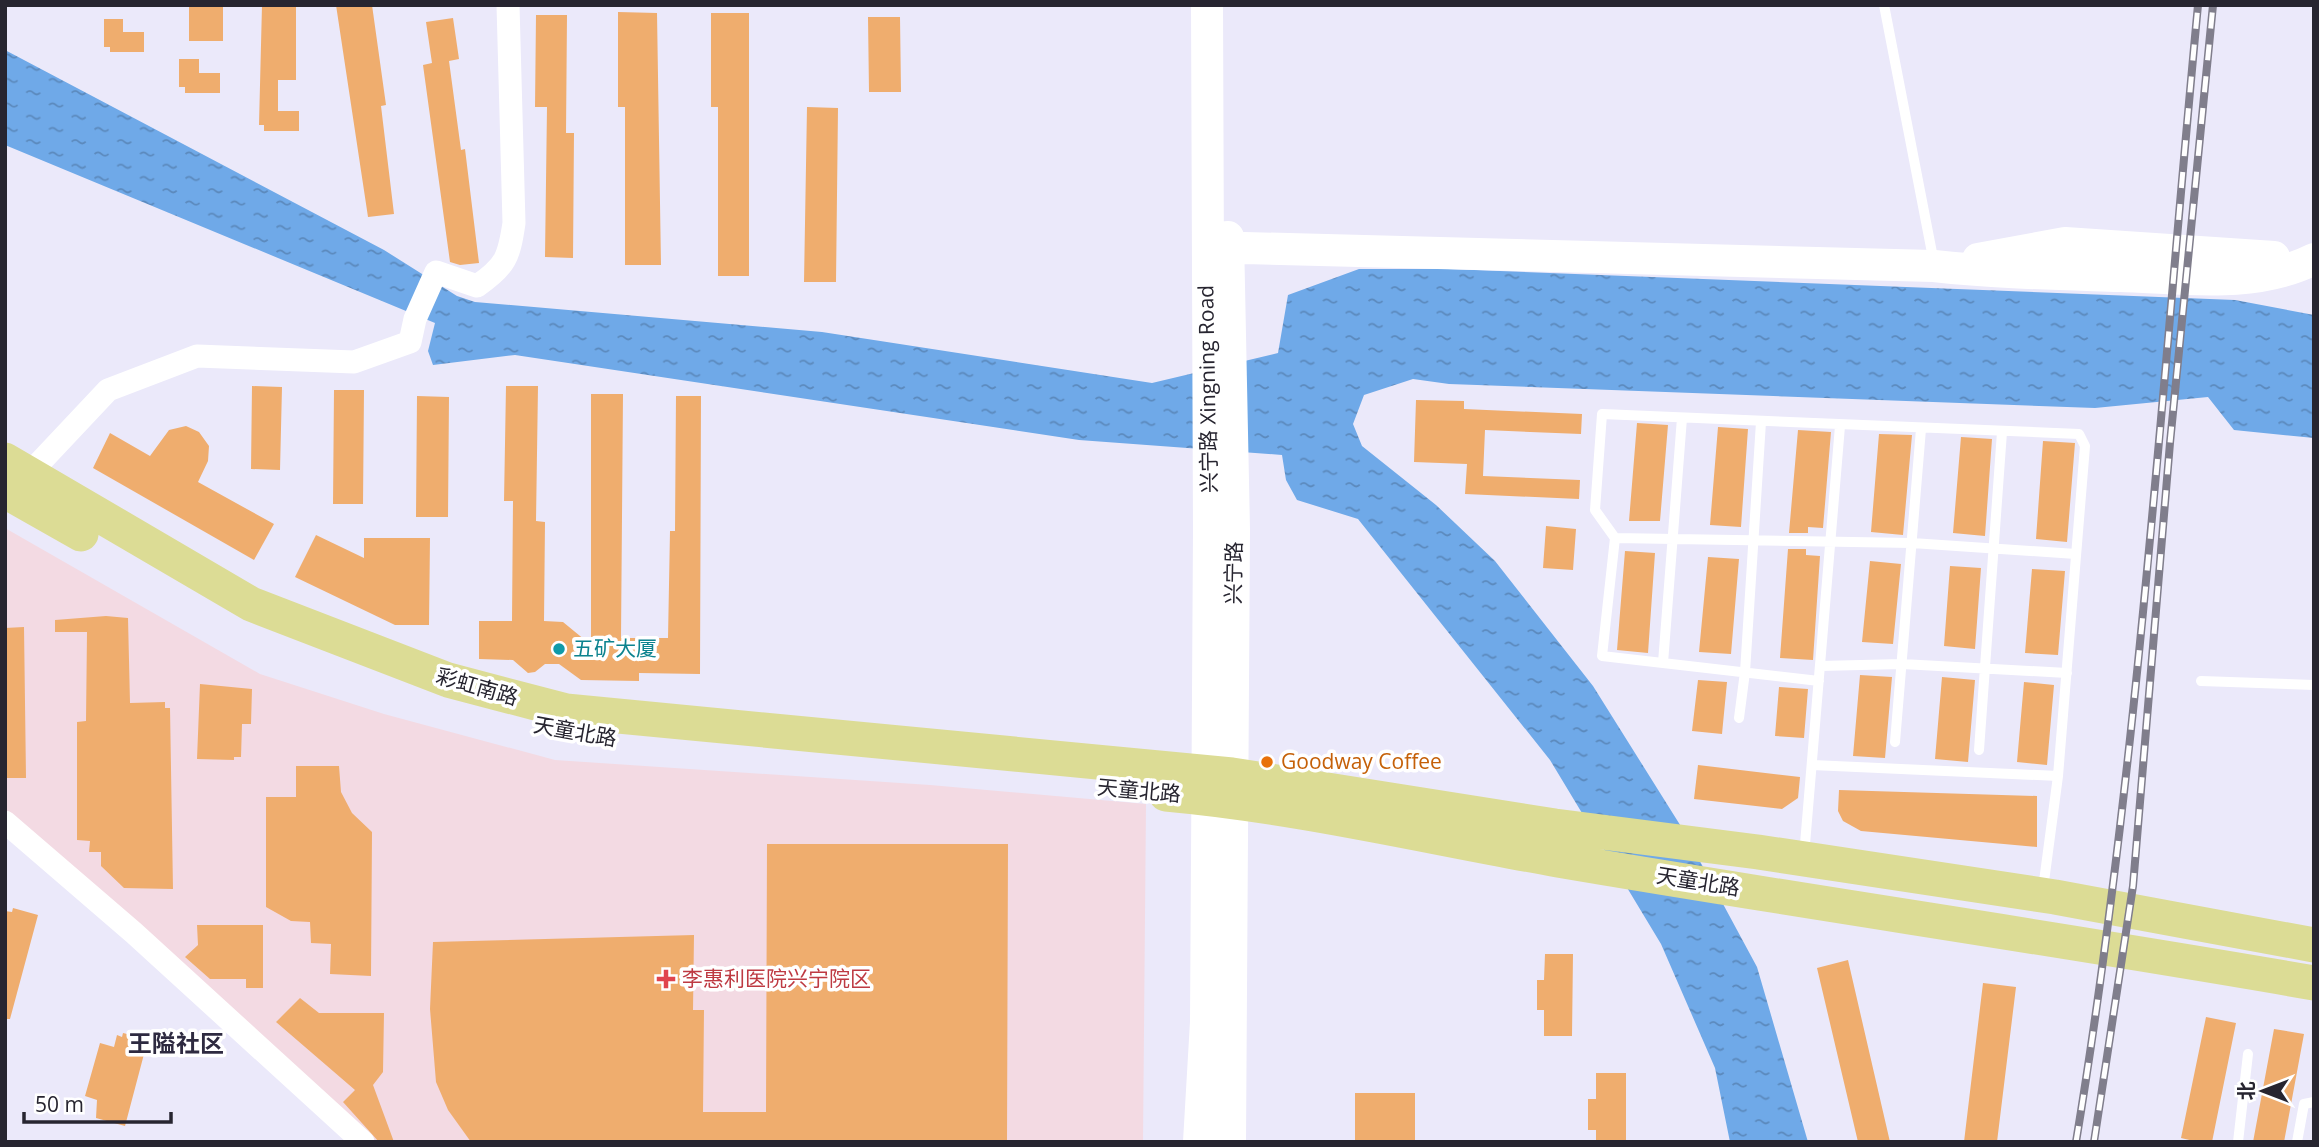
<svg xmlns="http://www.w3.org/2000/svg" width="2319" height="1147" font-family="'Open Sans','Noto Sans SC',sans-serif">
	<style>
		.medical { fill: #f3dae3 }
		.water { fill: url(#water-ripples) }
		.building { fill: #efad6e }
		.lines { fill: none; stroke-linecap: round; stroke-linejoin: round }
		.lane { stroke: #fff; stroke-width: 10 }
		.street { stroke: #fff; stroke-width: 23 }
		.secondary { stroke: #fff; stroke-width: 32 }
		.primary { stroke: #dcdc95; stroke-width: 35 }
		.rail-casing { stroke: #807e8c; stroke-width: 8 }
		.rail { stroke: #fff; stroke-width: 5; stroke-dasharray: 16; stroke-linecap: butt }
		.culture-dot { fill: #0f9aa8; stroke: #fff; stroke-width: 2.5 }
		.food-dot { fill: #e8710a; stroke: #fff; stroke-width: 2.5 }
		.health-dot { fill: #e0444e; stroke: #fff; stroke-width: 2.5 }
		.labels { text-anchor: middle; stroke-width: 7; stroke-linejoin: round; paint-order: stroke }
		.street-label { font-size: 21px; fill: #272530; stroke: #fff }
		.culture-label { font-size: 21px; fill: #0d838f; stroke: #fff; text-anchor: start }
		.food-label { font-size: 21px; fill: #c56008; stroke: #fff; text-anchor: start }
		.health-label { font-size: 21px; fill: #be3a42; stroke: #fff; text-anchor: start }
		.quarter-label { font-size: 24px; font-weight: bold; fill: #2e2a40; stroke: #fff }
	</style>
	<defs>
		<pattern id="water-ripples" width="26" height="14" patternUnits="userSpaceOnUse" patternTransform="scale(1.75)"><rect width="26" height="14" fill="#6fa9e8"/><path d="M2 4q2-2 4 0t4 0M15 11q2-2 4 0t4 0" fill="none" stroke="#5b89bc"/></pattern>
	</defs>
	<rect width="100%" height="100%" fill="#ebe9fa"/>
	<!-- medical -->
	<path class="medical" d="M5,528L260,674L384,714L555,760L930,785L1146,804L1143,1142H371L5,816Z"/>
	<!-- water -->
	<path class="water" d="M5,50L384,250L457,296L475,302L822,332L1152,383L1278,353L1288,295L1359,269H1448L2235,300L2314,315V438L2234,430L2208,397L2095,408L1449,384L1413,379L1364,395L1353,424L1362,446L1436,505L1495,561L1593,686L1682,828L1757,967L1808,1142H1730L1715,1068L1661,944L1550,760L1358,519L1297,500L1286,480L1282,455L1079,440L515,355L433,365L428,351L435,323L5,145Z"/>
	<!-- building -->
	<path class="building" d="M189,5H223V41H189Z
		M262,5H296V80H278V111H299V131H264V125H259Z
		M336,5H372L386,105L381,106L394,214L368,217Z
		M618,12L657,13L661,265H625V107H618Z
		M711,13H749V276H718V107H711Z
		M536,15H567L566,133H574L573,258L545,257L547,107H535Z
		M868,17H900L901,92H869Z
		M453,18L459,59L449,61L461,150L465,149L479,263L460,265L450,262L423,65L432,63L426,22Z
		M104,19H123V32H144V52H110V47H104Z
		M179,59H199V73H220V93H185V87H179Z
		M807,107L838,108L836,282H804Z
		M252,386L282,387L280,470L251,469Z
		M506,386H538L536,521L545,522L544,621L563,622L591,645V394H623L621,638H668L670,531H675L676,396H701L700,674L639,673V681L581,680L559,664H545L535,672L528,673L513,660L479,659V621H512L513,501H504Z
		M334,390H364L363,504H333Z
		M417,396L449,397L448,517H416Z
		M1416,400L1464,401V409L1582,414L1581,434L1485,430L1483,476L1580,480L1579,499L1465,494L1467,464L1414,462Z
		M1637,423L1668,425L1660,521H1629Z
		M186,426L199,432L209,446L208,461L198,482L274,524L254,560L93,468L110,433L150,456L169,430Z
		M1718,427L1748,429L1741,527L1710,525Z
		M1798,430L1831,432L1823,528L1808,527V533H1789Z
		M1879,434L1912,435L1903,535L1871,532Z
		M1961,437L1992,439L1985,536L1953,533Z
		M2043,441L2075,443L2067,542L2036,539Z
		M1546,526L1576,529L1573,570L1543,568Z
		M316,535L364,558V538H430L429,625H395L295,577Z
		M1788,549H1806V555L1820,556L1813,660L1780,658Z
		M1625,551L1655,553L1648,653L1617,650Z
		M1708,557L1739,559L1731,654L1699,652Z
		M1870,561L1901,564L1893,644L1862,642Z
		M1950,566L1981,568L1975,649L1944,646Z
		M2032,569L2065,571L2058,655L2025,653Z
		M106,616L128,618L130,703L165,702V708H170L173,889L124,888L101,866V852H89L90,841L77,840V722L86,721L87,632H55V620Z
		M24,627L26,778H5V628Z
		M1860,675L1892,677L1885,758L1853,756Z
		M1942,677L1975,680L1968,762L1935,759Z
		M1698,680L1727,682L1722,734L1692,731Z
		M2024,682L2054,685L2047,765L2017,762Z
		M200,684L252,689L251,724H242L241,757H234V760L197,759Z
		M1779,687L1808,689L1804,738L1775,736Z
		M1698,765L1800,777L1798,798L1782,809L1694,799Z
		M296,766H339L341,792L352,813L372,832L371,976L330,974L331,944L311,943L310,922L291,921L266,907V797H296Z
		M1839,790L2037,796V847L1861,831L1843,821L1838,811Z
		M767,844H1008L1007,1142H471L448,1110L436,1082L430,1009L433,942L694,935L693,1010H704L703,1112H766Z
		M13,908L38,915L10,1019H5V911L12,912Z
		M197,925H263V988H246V979H210L185,957L198,945Z
		M1545,954H1573L1572,1036H1544V1010H1537V980H1544Z
		M1848,960L1890,1142H1858L1817,968Z
		M1983,983L2016,987L1997,1142H1964Z
		M300,998L319,1013H384L383,1072L373,1085L394,1142H379L343,1102L355,1090L276,1022Z
		M2206,1017L2236,1023L2212,1142H2198L2181,1138Z
		M2274,1029L2304,1034L2284,1142H2253Z
		M123,1033L148,1039L125,1126L96,1118L97,1100L85,1096L100,1043L114,1047L117,1035L122,1037Z
		M1596,1073H1626V1142H1596V1130H1588V1099H1596Z
		M1355,1093H1415V1142H1355Z"/>
	<g class="lines">
		<!-- lane -->
		<path class="lane" d="M1884,5L1934,263
			M1615,538L1912,543L2076,554
			M1663,663L1682,418
			M1820,666L1902,664L2067,673
			M1819,681L1602,656L1615,538L1595,510L1602,414L2079,434L2085,446L2058,776L2043,889
			M2201,681L2314,685
			M1739,718L1745,672L1761,422
			M1895,742L1921,429
			M1979,750L2002,432
			M1812,765L2058,776
			M1804,856L1840,426
			M2238,1142L2248,1054
			M2297,1142L2304,1104L2314,1102"/>
		<!-- street -->
		<path class="street" d="M28,475L108,390L197,356L354,362L410,342L415,319L436,272L477,286C506,266 509,257 514,223L508,5
			M5,822L134,933L363,1142"/>
		<!-- secondary -->
		<path class="secondary" d="M1228,237L1234,530L1230,1142
			M1208,247L1934,266C1996,273 2058,274 2120,276C2184,278 2255,289 2314,259
			M1978,259L2065,243L2274,257
			M1199,1142L1206,1022L1209,531L1207,5"/>
		<!-- primary -->
		<path class="primary" d="M5,460L251,604L448,680L566,711L1232,775L1555,826L1758,852L2055,897L2314,945
			M5,491L81,534
			M1166,794C1298,806 1428,837 1558,860C1810,903 2062,939 2314,983"/>
		<defs>
			<path id="rail" d="M2076,1142C2138,766 2162,384 2198,5
				M2094,1142L2133,886L2170,443L2213,5"/>
		</defs>
		<!-- rail casing -->
		<use href="#rail" class="rail-casing"/>
		<!-- rail -->
		<use href="#rail" class="rail"/>
	</g>
	<!-- markers -->
	<circle class="culture-dot" cx="559" cy="649" r="7"/>
	<circle class="food-dot" cx="1267" cy="762" r="7"/>
	<path class="health-dot" d="M662.5 968.5h7v7h7v7h-7v7h-7v-7h-7v-7h7z"/>
	<g class="labels">
		<!-- street labels -->
		<g class="street-label">
			<text transform="translate(1208 389) rotate(-91)" y="7">兴宁路 Xingning Road</text>
			<text transform="translate(1234 573) rotate(-89)" y="7">兴宁路</text>
			<text transform="translate(477 687) rotate(16)" y="7">彩虹南路</text>
			<text transform="translate(575 732) rotate(10)" y="7">天童北路</text>
			<text transform="translate(1139 791) rotate(5)" y="7">天童北路</text>
			<text transform="translate(1698 882) rotate(9)" y="7">天童北路</text>
		</g>
		<!-- culture labels -->
		<g class="culture-label">
			<text x="573" y="656">五矿大厦</text>
		</g>
		<!-- food labels -->
		<g class="food-label">
			<text x="1281" y="769">Goodway Coffee</text>
		</g>
		<!-- health labels -->
		<g class="health-label">
			<text x="682" y="986">李惠利医院兴宁院区</text>
		</g>
		<!-- quarter labels -->
		<g class="quarter-label">
			<text x="176" y="1052">王隘社区</text>
		</g>
	</g>
	<!-- border -->
	<rect width="2319" height="1147" fill="none" stroke="#272530" stroke-width="14"/>
	<!-- north arrow -->
	<g transform="translate(2263 1091) rotate(270)" stroke="#ffffff" stroke-width="5" paint-order="stroke">
	<path d="M0-5L12 26L0 18L-12 26Z" fill="#272530"/>
	<text y="-10" font-size="19" font-weight="bold" text-anchor="middle" fill="#272530">北</text>
	</g>
	<!-- scale -->
	<path d="M24 1112v10h147v-10" fill="none" stroke="#272530" stroke-width="3.5"/>
	<text x="35" y="1112" font-size="21" fill="#272530" stroke="#ffffff" stroke-width="5" paint-order="stroke">50 m</text>
</svg>
